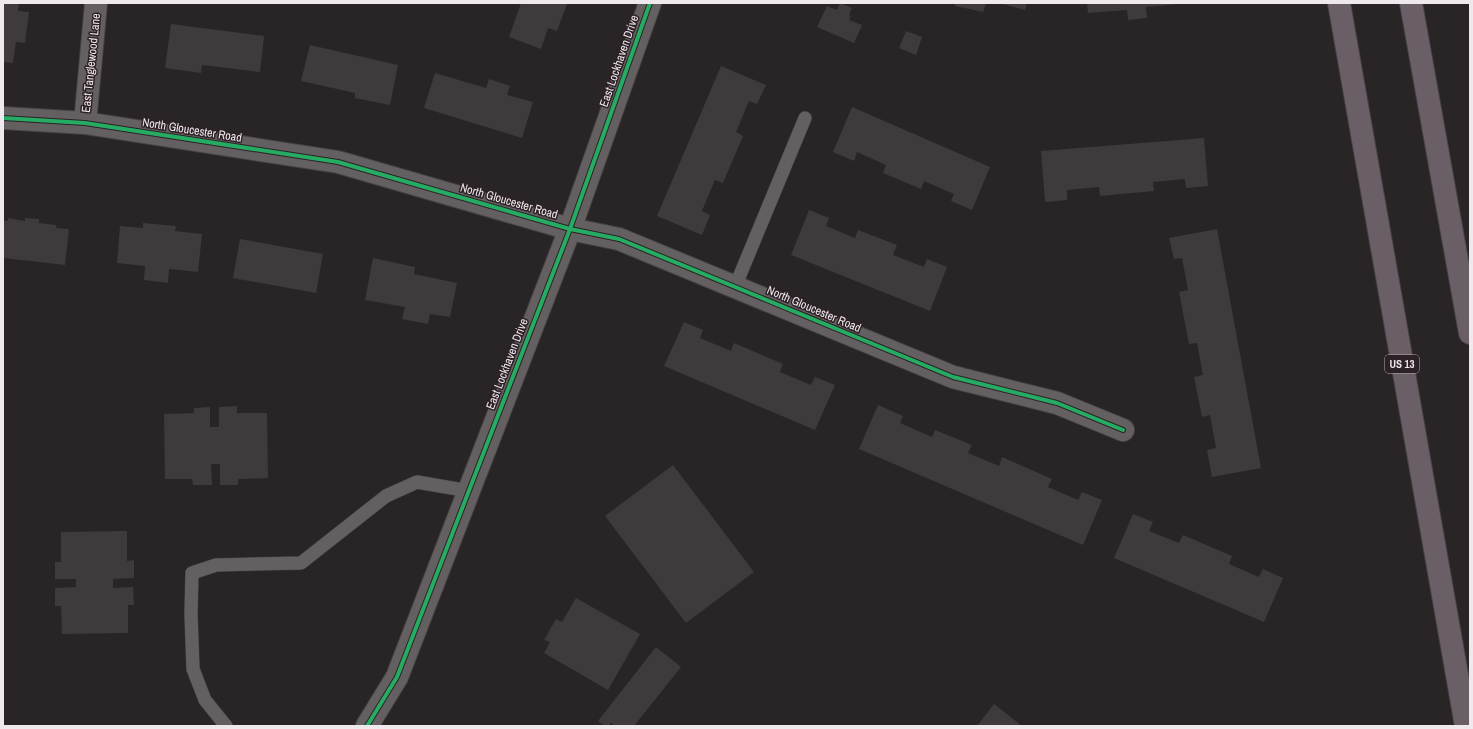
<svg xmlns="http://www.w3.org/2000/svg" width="1473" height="729" font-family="'Archivo Narrow',sans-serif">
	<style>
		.building { fill: #3f3b3c }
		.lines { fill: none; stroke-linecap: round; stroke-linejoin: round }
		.service-casing { stroke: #464243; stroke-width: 14 }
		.minor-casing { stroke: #464243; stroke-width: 24 }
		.motorway-casing { stroke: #464243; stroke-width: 24 }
		.service { stroke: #646062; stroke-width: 13 }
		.minor { stroke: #646062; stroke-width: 22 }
		.motorway { stroke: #6a5f67; stroke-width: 22 }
		.cycleway-casing { stroke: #2c2126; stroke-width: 6 }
		.cycleway { stroke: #26ab63; stroke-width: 4 }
		.labels { text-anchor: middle; stroke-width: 3; stroke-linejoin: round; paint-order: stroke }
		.shield { fill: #2c2126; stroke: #b4acb1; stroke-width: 1 }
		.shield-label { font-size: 11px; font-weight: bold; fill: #efe8ec }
		.street-label { font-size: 12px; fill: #efe8ec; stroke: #2c2126 }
	</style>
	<rect width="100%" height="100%" fill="#292426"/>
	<!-- building -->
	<path class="building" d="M3,3H19L18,11L29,12L25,43L16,42L13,63L3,62Z
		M521,3L567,4L557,31L548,28L541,49L509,37Z
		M840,3L852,8L849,15L851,16L849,20L862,25L854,43L817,27L827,6L837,10Z
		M955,3H986L983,12L955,6Z
		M999,3H1027L1025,10Z
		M1087,3H1178V4L1146,7L1147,18L1128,20L1127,10L1088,13Z
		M171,24L264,36L260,72L202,65L201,73L165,68Z
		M906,31L922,37L916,55L899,48Z
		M310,45L398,65L390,105L355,98V93L301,81Z
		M721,66L766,85L757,104L749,101L736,132L743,136L723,183L715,180L702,211L710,215L702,235L657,216Z
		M435,73L486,88L489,79L510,86L507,95L533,102L522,138L424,108Z
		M852,107L990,167L972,210L951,201L954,194L924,181L921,189L883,173L886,165L857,152L854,161L833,152Z
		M1204,138L1208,186L1186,188L1185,179L1153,182L1154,191L1100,196L1099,187L1067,190V200L1045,202L1041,151Z
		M809,210L829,218L826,226L855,238L858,230L897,245L893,255L924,267L927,259L947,267L930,311L791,255Z
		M8,218L25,221V218L39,219V223L56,225V228L69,229L65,265L3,258V220L8,221Z
		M143,223L176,226L175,231L202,234L198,272L169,269L168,283L144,280L145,266L117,263L120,226L143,228Z
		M1217,229L1261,468L1212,477L1207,450L1216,448L1210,415L1202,417L1194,377L1203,375L1197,343L1189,344L1179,292L1188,290L1182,258L1174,259L1169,238Z
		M240,239L323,254L316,293L233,278Z
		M373,258L415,267L414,274L457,283L450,317L430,314L428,324L402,319L405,307L365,300Z
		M684,322L703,330L700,338L731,351L734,343L783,364L780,372L811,385L815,377L835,385L815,430L664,366Z
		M878,405L903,416L900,423L932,437L935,430L972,445L968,453L999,466L1002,457L1052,479L1048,487L1078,500L1082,492L1102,500L1083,545L859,449Z
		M237,406V413H267L268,478L238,479V485H220V464H211L212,485H193L192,479H165L164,414L194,413V408L210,407V427H219V407Z
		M673,465L754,572L686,623L605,516Z
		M1133,514L1153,522L1149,531L1179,543L1183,535L1232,556L1229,564L1259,577L1263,569L1283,578L1264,622L1114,558Z
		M127,531V561L134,560V578L113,579V588L133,587L134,605H128V633L62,634L61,606H55V588L76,587V579H55V562H61V532Z
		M576,598L640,634L608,690L544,653L550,642L544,640L556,619L562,622Z
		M656,647L681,667L634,726H615L611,723L609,726H605L598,721Z
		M994,704L1022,726H977Z"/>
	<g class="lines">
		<defs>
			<path id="service" d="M735,287L805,118
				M226,726L205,700L193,669L191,614L192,573L216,565L301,563L386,496L417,482L469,491"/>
			<path id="minor" d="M3,118L85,123L338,162L570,229L619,239L953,377L1057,403L1123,430
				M85,123L96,3
				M367,726L397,677L570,229L650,3"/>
			<path id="motorway" d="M1339,3L1466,726
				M1411,3L1470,333"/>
		</defs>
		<!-- service casing -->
		<use href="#service" class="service-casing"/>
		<!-- minor casing -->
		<use href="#minor" class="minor-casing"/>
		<!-- motorway casing -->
		<use href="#motorway" class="motorway-casing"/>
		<!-- service -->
		<use href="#service" class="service"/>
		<!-- minor -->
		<use href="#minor" class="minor"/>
		<!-- motorway -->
		<use href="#motorway" class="motorway"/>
		<defs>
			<path id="cycleway" d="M3,118L85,123L338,162L570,229L619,239L953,377L1057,403L1123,430
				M367,726L397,677L570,229L650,3"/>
		</defs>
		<!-- cycleway casing -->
		<use href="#cycleway" class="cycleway-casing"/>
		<!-- cycleway -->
		<use href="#cycleway" class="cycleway"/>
	</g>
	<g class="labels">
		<!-- shield labels -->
		<rect class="shield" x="1385" y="355" width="34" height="18" rx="3"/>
		<g class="shield-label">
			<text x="1402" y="368">US 13</text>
		</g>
		<!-- street labels -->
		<g class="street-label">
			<text transform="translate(619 61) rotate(-71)" y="4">East Lockhaven Drive</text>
			<text transform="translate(91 63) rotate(-84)" y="4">East Tanglewood Lane</text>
			<text transform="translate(192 130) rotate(9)" y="4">North Gloucester Road</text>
			<text transform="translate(509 201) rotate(16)" y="4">North Gloucester Road</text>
			<text transform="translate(814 309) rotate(23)" y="4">North Gloucester Road</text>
			<text transform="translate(507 364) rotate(-69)" y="4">East Lockhaven Drive</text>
		</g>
	</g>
	<!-- border -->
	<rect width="1473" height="729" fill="none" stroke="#efe8ec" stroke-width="8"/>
</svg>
